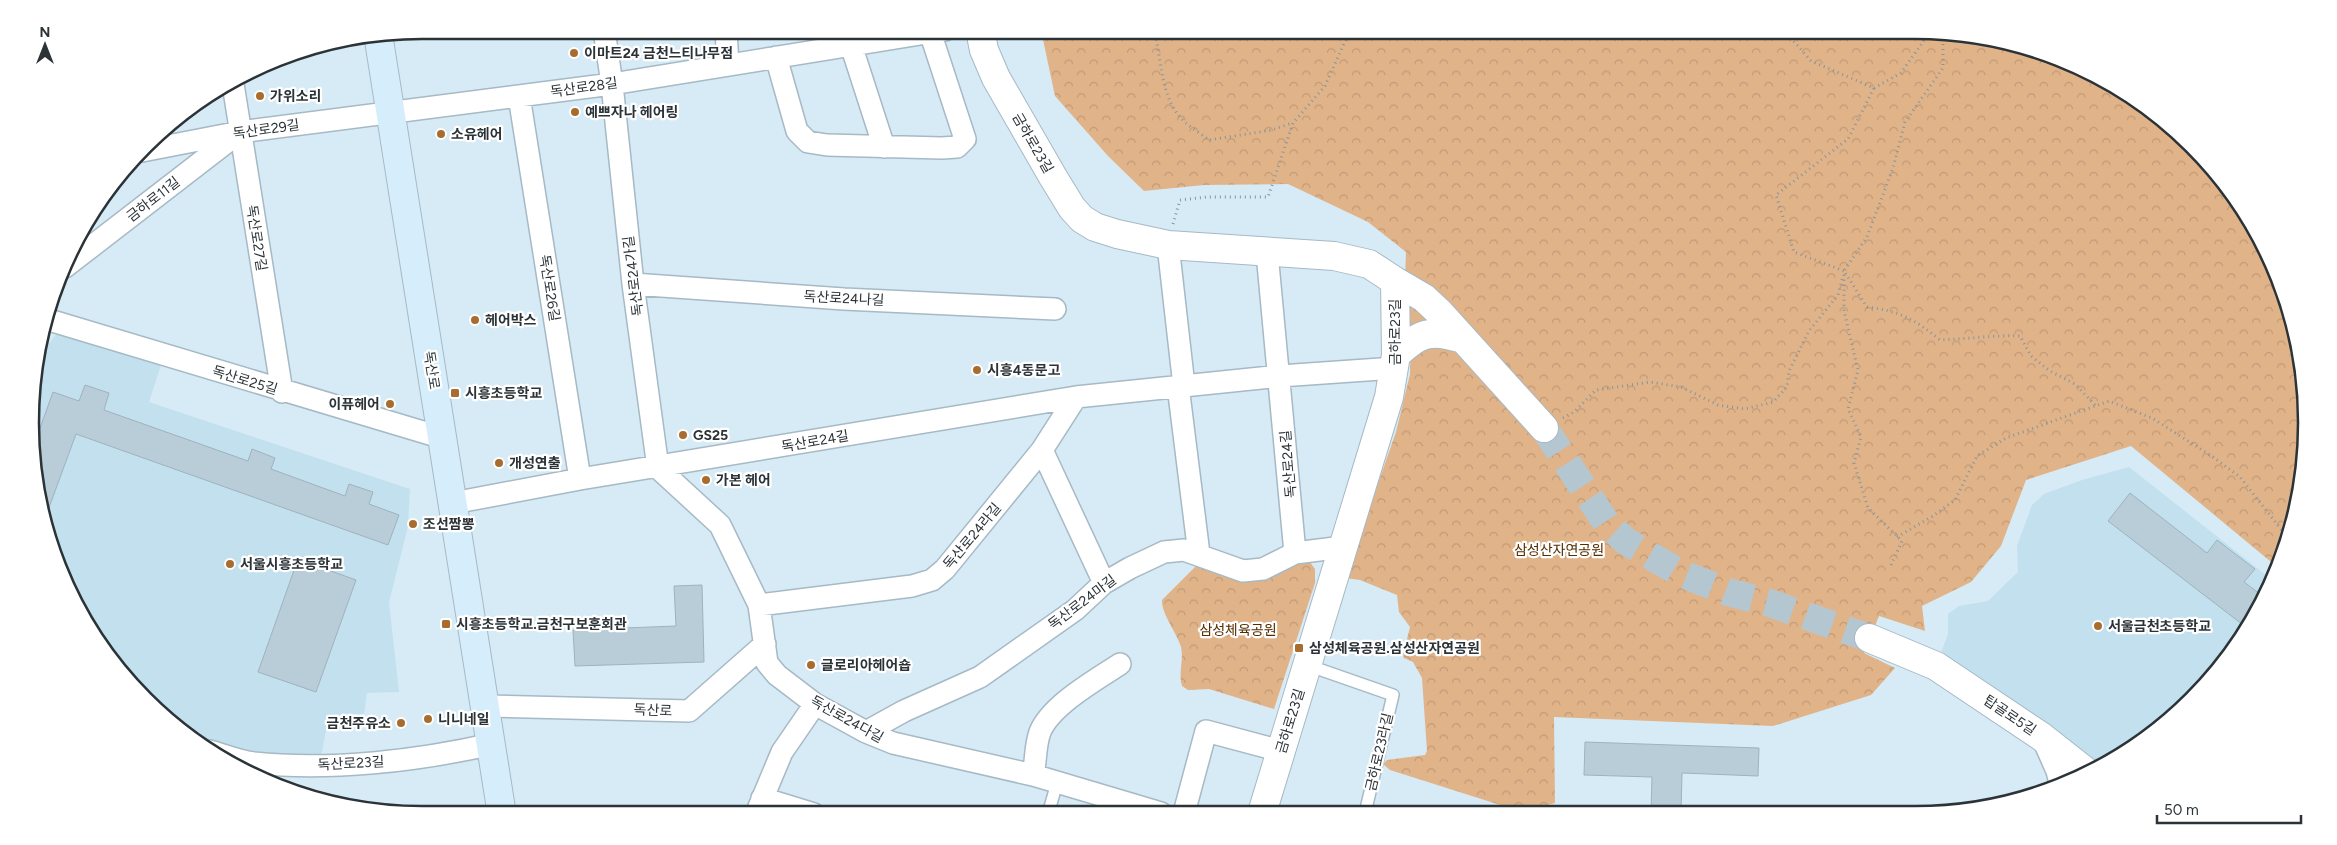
<svg xmlns="http://www.w3.org/2000/svg" width="2337" height="845" font-family="Figtree,'Noto Sans KR',sans-serif">
	<style>
		.built { fill: #c3e0ef }
		.forest { fill: url(#forest-crowns) }
		.building { fill: #b9cdd9; stroke: #9fb2bd }
		.lines { fill: none; stroke-linecap: round; stroke-linejoin: round }
		.tertiary-tunnel { stroke: #b4c6d0; stroke-width: 28; stroke-dasharray: 28 14; stroke-linecap: butt }
		.service-casing { stroke: #a6b9c5; stroke-width: 14 }
		.minor-casing { stroke: #a6b9c5; stroke-width: 24 }
		.tertiary-casing { stroke: #a6b9c5; stroke-width: 30 }
		.secondary-casing { stroke: #a6b9c5; stroke-width: 30 }
		.path { stroke: #86959d; stroke-width: 3; stroke-dasharray: 1 4; stroke-linecap: butt }
		.service { stroke: #fff; stroke-width: 11 }
		.minor { stroke: #fff; stroke-width: 21 }
		.tertiary { stroke: #fff; stroke-width: 28 }
		.secondary { stroke: #d6eefb; stroke-width: 28 }
		.poi-dot { fill: #a86c2e; stroke: #fff; stroke-width: 2 }
		.labels { text-anchor: middle; stroke-width: 4.5; stroke-linejoin: round; paint-order: stroke }
		.poi-label { font-size: 14px; font-weight: bold; fill: #2b3337; stroke: #fff; text-anchor: start }
		.street-label { font-size: 14px; fill: #2b3337; stroke: #fff }
		.park-label { font-size: 14px; fill: #542d00; stroke: #fff }
		.rim { fill: none; stroke: #2b3337; stroke-width: 2.5 }
	</style>
	<defs>
		<pattern id="forest-crowns" width="20" height="18" patternUnits="userSpaceOnUse" patternTransform="scale(1.25)"><rect width="20" height="18" fill="#e1b389"/><path d="M2 6a3 3 0 1 1 6 0M12 15a3 3 0 1 1 6 0" fill="none" stroke="#c19a77"/></pattern>
	</defs>
	<rect width="100%" height="100%" fill="#d6ebf6"/>
	<!-- built -->
	<path class="built" d="M58,332L162,362L149,402L410,489L408,526L389,602L399,692L367,693L364,714L329,715L321,756L289,757L250,750L185,733L145,700L96,641L43,524L31,448L33,372L38,358Z
		M2129,467L2271,579L2254,619L2174,717L2089,774L1936,666L1948,634V614L1959,606L1988,601L2018,572L2017,546L2032,505L2044,494L2082,480Z"/>
	<!-- forest -->
	<path class="forest" d="M1041,30H1914L2016,43L2088,70L2153,111L2209,163L2254,226L2286,296L2304,371L2306,448L2294,524L2276,566L2131,446L2026,480L2001,546L1971,582L1922,606L1925,631L1879,616L1864,653L1895,668L1871,695L1773,726L1554,717L1555,803L1532,809L1516,810L1390,770L1383,764L1387,760L1425,755L1427,751L1422,678L1413,662L1404,658L1403,655L1410,627L1399,612L1397,595L1360,580L1345,578L1396,432L1410,374L1411,333L1404,306L1406,252L1368,222L1288,184L1204,185L1144,191L1108,156L1055,96Z
		M1205,557L1229,567L1307,558L1315,569V583L1274,709L1209,689L1188,690L1182,686C1178,673 1184,660 1181,647C1177,633 1161,613 1162,600Z"/>
	<!-- building -->
	<path class="building" d="M85,385L109,393L104,410L248,461L252,449L275,458L271,469L345,496L349,484L373,492L369,504L399,515L388,545L76,434L43,524L31,441L35,442L53,392L79,401Z
		M2130,493L2207,553L2217,540L2255,569L2244,582L2264,597L2254,619L2247,628L2108,521Z
		M298,559L356,580L316,692L258,672Z
		M702,585L704,662L575,666L573,630L676,626L674,586Z
		M1585,742L1759,748L1758,776L1682,773L1681,812H1651L1652,777L1584,775Z"/>
	<g class="lines">
		<!-- tertiary-tunnel -->
		<path class="tertiary-tunnel" d="M1544,428L1607,524L1627,542L1680,573L1728,592L1770,603L1869,638"/>
		<defs>
			<path id="service" d="M1307,665L1393,695L1365,813
				M1048,814L1057,783"/>
			<path id="minor" d="M604,30L612,84L633,284L658,468L720,525L759,605L767,663L777,675L815,704L866,732L893,743L1033,775L1161,813
				M726,30L728,65
				M850,30L851,45L884,147
				M776,57L797,131L808,142L827,145L942,148L957,147L965,139L930,32
				M233,84L282,392
				M519,96L580,479
				M142,151L240,132L612,84L945,30
				M1168,245L1184,386
				M1267,253L1295,553
				M65,267L236,135
				M633,284L844,299L1055,309
				M49,320L443,438
				M1178,386L1199,554
				M1042,450L1104,583
				M453,503L580,479L1076,397L1280,376L1395,368
				M759,605L912,586L932,580L945,569L1042,450L1076,397
				M486,706L689,711L765,644
				M866,732L904,711L980,677L1075,610L1104,583L1130,568L1164,552L1184,550L1243,571L1263,569L1295,553L1343,547
				M2042,737L2057,771L2060,783
				M210,751C224,755 239,761 254,763C329,771 418,761 492,744
				M1033,775C1036,762 1035,745 1040,732C1051,705 1096,680 1120,664
				M762,798L814,814
				M1184,813L1206,731L1281,751
				M756,814L782,752L815,704"/>
			<path id="tertiary" d="M980,30L984,50L996,78L1053,177L1072,208L1082,219L1095,227L1117,234L1168,245L1334,256L1369,264L1395,281L1396,355L1389,397L1262,813
				M1395,281L1424,298L1439,312L1544,428
				M1396,355C1420,332 1431,329 1463,339
				M1869,638L1936,666L2042,737L2089,774"/>
			<path id="secondary" d="M378,34L502,815"/>
		</defs>
		<!-- service casing -->
		<use href="#service" class="service-casing"/>
		<!-- minor casing -->
		<use href="#minor" class="minor-casing"/>
		<!-- tertiary casing -->
		<use href="#tertiary" class="tertiary-casing"/>
		<!-- secondary casing -->
		<use href="#secondary" class="secondary-casing"/>
		<!-- path -->
		<path class="path" d="M1154,30C1162,60 1160,95 1181,118C1189,127 1200,133 1209,140L1272,130L1292,123
			M1784,30L1811,61L1874,88L1848,139L1776,195L1794,252L1844,271V311L1858,370L1848,409L1861,437L1854,463L1868,508L1902,541L1891,565
			M1943,34V68L1905,122L1893,168L1867,237L1844,271L1867,307C1900,311 1914,319 1940,340C1967,339 1993,335 2020,336L2031,356L2050,371L2075,384L2096,406
			M1874,88L1901,73L1925,39L1933,32
			M1173,224L1180,200L1207,197H1268L1293,123L1325,86L1350,30
			M1563,418L1574,412L1596,390L1650,382L1681,387L1718,405L1745,409L1773,402L1787,387L1789,371L1809,331L1838,295L1843,276
			M1897,537L1933,516L1955,500L1977,456L2006,438L2109,401L2152,418L2213,457L2240,477L2288,538"/>
		<!-- service -->
		<use href="#service" class="service"/>
		<!-- minor -->
		<use href="#minor" class="minor"/>
		<!-- tertiary -->
		<use href="#tertiary" class="tertiary"/>
		<!-- secondary -->
		<use href="#secondary" class="secondary"/>
	</g>
	<!-- markers -->
	<g class="poi-dot">
		<circle cx="574" cy="53" r="5"/>
		<circle cx="260" cy="96" r="5"/>
		<circle cx="575" cy="112" r="5"/>
		<circle cx="441" cy="134" r="5"/>
		<circle cx="475" cy="320" r="5"/>
		<circle cx="977" cy="370" r="5"/>
		<rect x="450" y="388" width="10" height="10" rx="2.5"/>
		<circle cx="390" cy="404" r="5"/>
		<circle cx="683" cy="435" r="5"/>
		<circle cx="499" cy="463" r="5"/>
		<circle cx="706" cy="480" r="5"/>
		<circle cx="413" cy="524" r="5"/>
		<circle cx="230" cy="564" r="5"/>
		<rect x="441" y="619" width="10" height="10" rx="2.5"/>
		<circle cx="2098" cy="626" r="5"/>
		<rect x="1294" y="643" width="10" height="10" rx="2.5"/>
		<circle cx="811" cy="665" r="5"/>
		<circle cx="428" cy="719" r="5"/>
		<circle cx="401" cy="723" r="5"/>
	</g>
	<g class="labels">
		<!-- poi labels -->
		<g class="poi-label">
			<text x="584" y="58">이마트24 금천느티나무점</text>
			<text x="270" y="101">가위소리</text>
			<text x="585" y="117">예쁘자나 헤어링</text>
			<text x="451" y="139">소유헤어</text>
			<text x="485" y="325">헤어박스</text>
			<text x="987" y="375">시흥4동문고</text>
			<text x="465" y="398">시흥초등학교</text>
			<text x="380" y="409" text-anchor="end">이퓨헤어</text>
			<text x="693" y="440">GS25</text>
			<text x="509" y="468">개성연출</text>
			<text x="716" y="485">가본 헤어</text>
			<text x="423" y="529">조선짬뽕</text>
			<text x="240" y="569">서울시흥초등학교</text>
			<text x="456" y="629">시흥초등학교.금천구보훈회관</text>
			<text x="2108" y="631">서울금천초등학교</text>
			<text x="1309" y="653">삼성체육공원.삼성산자연공원</text>
			<text x="821" y="670">글로리아헤어숍</text>
			<text x="438" y="724">니니네일</text>
			<text x="391" y="728" text-anchor="end">금천주유소</text>
		</g>
		<!-- street labels -->
		<g class="street-label">
			<text transform="translate(584 87) rotate(-8)" y="5">독산로28길</text>
			<text transform="translate(266 129) rotate(-8)" y="5">독산로29길</text>
			<text transform="translate(1033 143) rotate(60)" y="5">금하로23길</text>
			<text transform="translate(153 199) rotate(-38)" y="5">금하로11길</text>
			<text transform="translate(257 238) rotate(81)" y="5">독산로27길</text>
			<text transform="translate(633 276) rotate(-97)" y="5">독산로24가길</text>
			<text transform="translate(550 288) rotate(81)" y="5">독산로26길</text>
			<text transform="translate(844 298) rotate(3)" y="5">독산로24나길</text>
			<text transform="translate(1395 332) rotate(-90)" y="5">금하로23길</text>
			<text transform="translate(432 370) rotate(81)" y="5">독산로</text>
			<text transform="translate(245 380) rotate(17)" y="5">독산로25길</text>
			<text transform="translate(815 441) rotate(-10)" y="5">독산로24길</text>
			<text transform="translate(1288 464) rotate(-95)" y="5">독산로24길</text>
			<text transform="translate(972 536) rotate(-50)" y="5">독산로24라길</text>
			<text transform="translate(1082 602) rotate(-37)" y="5">독산로24마길</text>
			<text transform="translate(653 710) rotate(2)" y="5">독산로</text>
			<text transform="translate(2010 715) rotate(34)" y="5">탑골로5길</text>
			<text transform="translate(847 719) rotate(29)" y="5">독산로24다길</text>
			<text transform="translate(1290 721) rotate(-73)" y="5">금하로23길</text>
			<text transform="translate(1379 752) rotate(-77)" y="5">금하로23라길</text>
			<text transform="translate(351 763) rotate(-3)" y="5">독산로23길</text>
		</g>
		<!-- park labels -->
		<g class="park-label">
			<text x="1559" y="555">삼성산자연공원</text>
			<text x="1238" y="635">삼성체육공원</text>
		</g>
	</g>
	<!-- crop -->
	<path d="M0 0H2337V845H0ZM422 39H1915A383 383 0 0 1 2298 422V423A383 383 0 0 1 1915 806H422A383 383 0 0 1 39 423V422A383 383 0 0 1 422 39Z" fill="#fff" fill-rule="evenodd"/>
	<path class="rim" d="M422 39H1915A383 383 0 0 1 2298 422V423A383 383 0 0 1 1915 806H422A383 383 0 0 1 39 423V422A383 383 0 0 1 422 39Z"/>
	<!-- north arrow -->
	<g transform="translate(45 45)" stroke="#ffffff" stroke-width="4" paint-order="stroke">
	<path d="M0-4L9 19L0 12L-9 19Z" fill="#2b3337"/>
	<text y="-8" font-size="14" font-weight="bold" text-anchor="middle" fill="#2b3337">N</text>
	</g>
	<!-- scale -->
	<path d="M2157 815v8h144v-8" fill="none" stroke="#2b3337" stroke-width="2.5"/>
	<text x="2164" y="815" font-size="15" fill="#2b3337" stroke="#ffffff" stroke-width="4" paint-order="stroke">50 m</text>
</svg>
